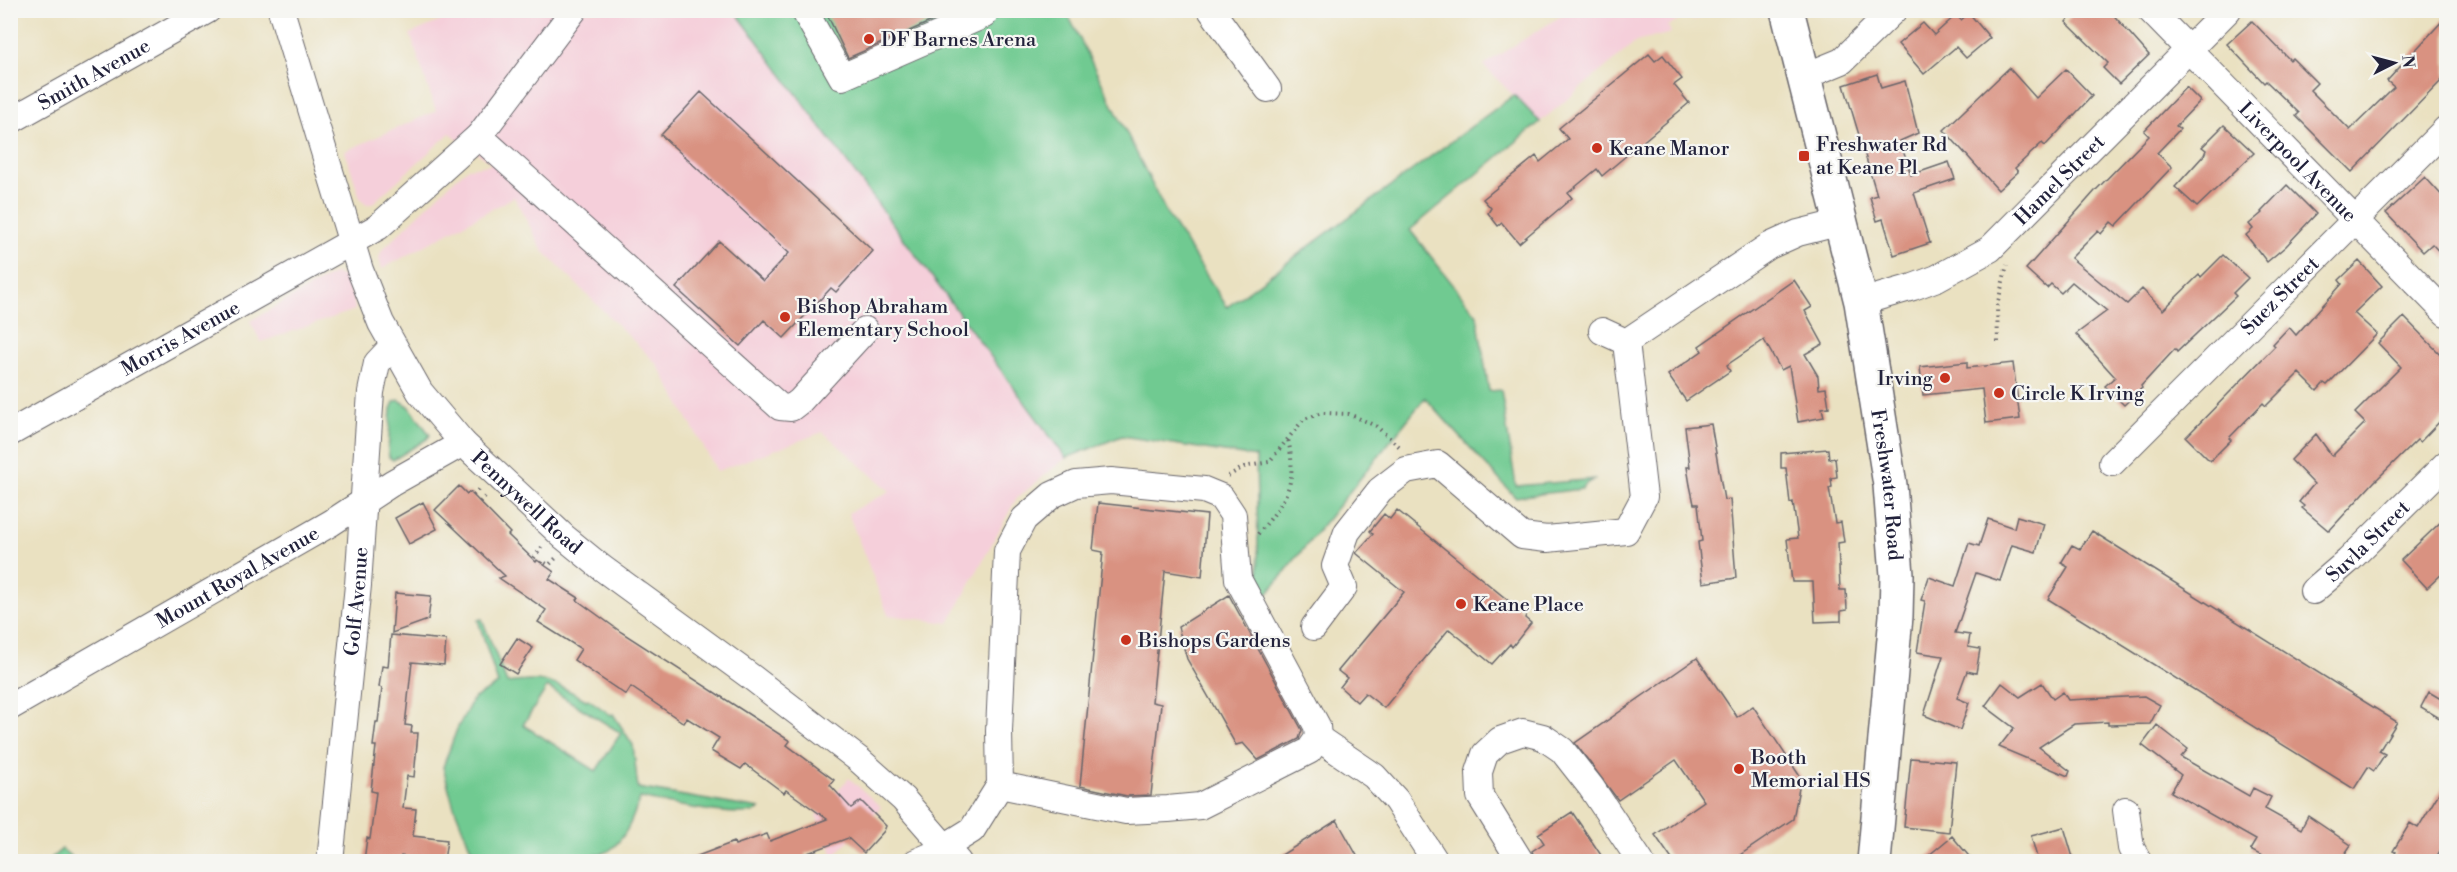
<svg xmlns="http://www.w3.org/2000/svg" width="2457" height="872" font-family="'Libre Bodoni',serif">
	<style>
		.built { fill: #f5cfda }
		.green { fill: #70ca91; stroke: #497666; stroke-width: 1.5; fill-rule: evenodd }
		.building { fill: #d99281 }
		.lines { fill: none; stroke-linecap: round; stroke-linejoin: round }
		.minor-casing { stroke: #68656a; stroke-width: 28 }
		.major-casing { stroke: #68656a; stroke-width: 36 }
		.path { stroke: #68656a; stroke-width: 4; stroke-dasharray: 1.5 4.5; stroke-linecap: butt }
		.minor { stroke: #fff; stroke-width: 26 }
		.major { stroke: #fff; stroke-width: 33 }
		.poi-dot { fill: #c8321e; stroke: #f6f6f2; stroke-width: 2 }
		.labels { text-anchor: middle; stroke-width: 4.5; stroke-linejoin: round; paint-order: stroke }
		.poi-label { font-size: 20px; fill: #22223b; stroke: #f6f6f2; text-anchor: start }
		.street-label { font-size: 20px; fill: #22223b; stroke: #f6f6f2 }
	</style>
	<rect width="100%" height="100%" fill="#f6f6f2"/>
	<filter id="ink" filterUnits="userSpaceOnUse"><feTurbulence type="fractalNoise" baseFrequency=".0167" numOctaves="2"/><feDisplacementMap in="SourceGraphic" scale="12" xChannelSelector="R" yChannelSelector="G"/><feConvolveMatrix kernelMatrix="1 2 1 2 8 2 1 2 1" color-interpolation-filters="sRGB"/></filter>
	<filter id="wash" filterUnits="userSpaceOnUse"><feTurbulence type="fractalNoise" baseFrequency=".008" numOctaves="4" result="noise"/><feDisplacementMap in="SourceGraphic" scale="24" xChannelSelector="R" yChannelSelector="G"/><feGaussianBlur stdDeviation="1.35" result="paint"/><feColorMatrix in="noise" values="0 0 0 0 0 0 0 0 0 0 0 0 0 0 0 0 0 1.4 0 .05"/><feComposite in="paint" operator="in"/></filter>
	<g filter="url(#wash)">
		<rect width="100%" height="100%" fill="#eae1c1"/>
		<!-- built -->
		<path class="built" d="M450,11H735L1066,458L1016,499L949,623L888,615L848,513L890,491L823,432L717,471L657,364L543,251L514,197L382,269L379,258L382,250L452,182L468,168L490,165V162L450,133L372,204H365L360,198L345,151L436,111L410,34L452,16Z
			M1569,11H1716L1693,21L1688,15L1668,26L1671,33L1636,42L1540,122L1483,65Z
			M333,274L344,276L354,300L355,310L261,342L250,321Z
			M849,778L881,807L834,856L816,816Z"/>
		<!-- green -->
		<path class="green" d="M735,11H1066L1167,214L1227,307L1514,95L1540,122L1410,230L1477,315L1489,391L1501,390L1516,486L1596,479L1587,483L1582,489L1515,497L1425,398L1264,598L1259,588L1256,457L1122,436L1066,458Z
			M399,400L409,406L430,435L427,439L393,460L389,457L388,451L391,409L394,402Z
			M482,619L507,683C545,678 553,681 586,700L588,699L611,715L613,714L633,745L638,788L760,809C745,821 662,802 640,798C633,817 627,837 610,850C595,860 522,860 503,857C492,855 481,851 471,849L453,804L443,767L457,729L473,699L498,684L478,620ZM547,687L621,733L596,771L523,725Z
			M62,849L76,861H48Z"/>
		<g id="blocks">
			<!-- building -->
			<path class="building" d="M825,10H957L848,58Z
				M2076,10H2109L2149,55L2119,84L2103,68L2108,63L2066,22Z
				M1969,13L1990,38L1966,58L1956,47L1924,74L1898,44L1923,23L1934,35L1956,15L1961,20Z
				M2446,17V76L2352,172L2296,116L2299,113L2266,81L2264,83L2227,44L2252,21L2290,60L2292,58L2317,83L2310,90L2350,130L2394,87L2387,81Z
				M1649,54L1655,61L1663,55L1682,79L1674,85L1689,103L1602,176L1597,169L1568,193L1572,198L1519,243L1502,223L1498,226L1488,213L1491,208L1483,199L1536,156L1540,162L1568,139L1559,128Z
				M2009,68L2036,98L2066,69L2092,96L2045,146L2042,143L2015,168L2018,172L1998,190L1944,130Z
				M1877,74L1881,88L1905,81L1918,133L1900,141L1911,175L1949,162L1955,179L1914,193L1930,243L1894,255L1883,219L1877,221L1870,197L1877,195L1844,85Z
				M2186,87L2200,101L2176,126L2180,129L2157,153L2172,167L2116,226L2111,222L2101,234L2098,231L2071,258L2127,304L2142,289L2163,310L2199,275L2201,277L2223,255L2248,278L2233,293L2236,296L2177,352L2175,349L2141,386L2142,388L2124,405L2105,386L2115,377L2076,334L2107,311L2072,282L2061,293L2051,284L2047,288L2026,269L2095,191L2149,136L2144,131Z
				M701,92L873,251L836,292L831,288L784,338L764,320L740,346L676,288L719,241L763,281L789,253L661,135Z
				M2224,125L2254,153L2197,207L2175,187L2204,155L2206,150L2202,147Z
				M2425,177L2446,200V259L2432,244L2423,252L2386,213Z
				M2287,185L2316,214L2286,246L2267,262L2246,235L2253,229L2249,224L2262,213L2261,212Z
				M2359,261L2382,286L2354,313L2377,334L2327,385L2324,383L2317,391L2299,373L2266,406L2263,403L2229,438L2231,440L2210,461L2186,437L2275,346L2273,344L2289,327L2296,335L2342,284L2339,280Z
				M1794,280L1812,307L1805,311L1823,344L1805,354L1818,376L1819,389L1826,388L1829,407L1822,408L1824,417L1798,422L1789,366L1781,370L1764,340L1727,365L1730,371L1686,401L1668,375L1702,351L1699,346Z
				M2404,317L2446,360V415L2420,442L2417,440L2374,482L2329,531L2302,508L2304,506L2299,502L2314,484L2291,460L2316,434L2332,456L2365,423L2355,413L2401,367L2378,343Z
				M1967,362V368L2013,363L2020,419L1986,423L1982,389L1923,395L1920,367Z
				M1711,424L1724,500L1730,499L1736,578L1703,583L1698,542L1702,541L1698,504H1694L1690,485L1687,467H1690L1685,427Z
				M1828,449L1829,459L1835,458L1837,477L1831,478L1832,487L1829,488L1835,523L1841,522L1844,542L1838,543L1840,590H1846L1847,610L1841,611V621L1815,622L1813,582H1792L1787,539L1798,538L1793,502L1790,503L1786,468H1781V453Z
				M459,486L467,494L470,492L510,533L508,535L536,562L537,560L554,572L549,579L579,598L577,600L621,632L790,741L787,745L834,780L830,785L851,808L861,801L886,826L884,831L864,853L848,838L805,854L806,858L796,861H687V860L734,842L735,845L767,834L770,841L827,819L786,790L784,793L745,764L741,769L711,751L719,738L687,718L684,723L631,687L626,695L574,660L581,649L538,622L546,610L499,578L505,576L435,510Z
				M423,502L437,529L409,544L395,518Z
				M1098,503L1207,515L1202,577L1165,571L1152,702L1161,704L1151,795L1127,796L1080,786L1103,552L1093,550Z
				M1397,510L1526,615L1525,618L1531,623L1512,647L1510,644L1492,664L1449,629L1384,708L1365,693L1357,702L1340,687L1347,678L1338,671L1404,592L1356,553L1373,534L1370,531L1384,514L1390,519Z
				M2017,516L2044,524L2036,552L2012,545L2000,581L1976,573L1955,633L1970,635L1968,647L1980,649L1976,673L1967,671L1957,698L1969,703L1960,730L1924,715L1943,656L1917,652L1925,601L1921,600L1929,577L1955,586L1969,543L1979,546L1988,519L2014,528Z
				M2446,517V570L2427,588L2401,560Z
				M2092,531L2397,722L2379,751L2385,754L2374,771L2368,767L2354,789L2048,599L2068,567L2061,563L2072,545L2080,549Z
				M395,593L431,596L428,620L392,633Z
				M1229,595L1302,730L1299,739L1258,760L1243,743L1236,745L1187,659L1178,627Z
				M391,635L446,640L444,665L412,662L405,725L412,726L411,733H418L414,777L407,776L403,808L416,809L413,836L447,840L444,861L401,856V861H364L367,838L370,839L376,792L371,791L376,746H373L376,722H378L382,688L379,687L382,666L388,667Z
				M517,638L533,648L516,674L500,664Z
				M1697,658L1737,717L1753,706L1801,778L1793,819L1731,861H1673L1655,835L1704,801L1676,760L1618,800L1575,743Z
				M2002,683L2020,697L2042,683L2053,699L2063,692L2068,700L2144,696L2160,705L2150,724L2108,725V722L2074,724L2039,747L2070,771L2068,776L1999,747L2014,728L1985,706Z
				M2429,692L2446,702V722L2421,707Z
				M2157,725L2188,749L2181,757L2249,796L2253,788L2271,797L2265,809L2301,829L2308,816L2351,845L2340,861H2272L2250,850L2256,840L2171,792L2181,775L2142,745Z
				M1911,758L1956,762L1949,832L1904,827Z
				M2446,781V841L2434,861H2390L2396,852L2393,851L2410,823L2418,828Z
				M1572,812L1605,861H1536L1532,851L1544,843L1538,834Z
				M1337,820L1360,861H1272Z
				M2064,827L2074,861H2038L2031,836Z
				M1952,836L1973,861H1922Z"/>
		</g>
	</g>
	<g filter="url(#ink)">
		<use href="#blocks" fill-opacity="0" stroke="#68656a" stroke-width="1.5"/>
		<g class="lines">
			<defs>
				<g id="minor">
					<path id="s1" d="M281,10L360,270L381,323L420,392L463,443L564,537L602,568L754,679L858,759L903,799L958,862"/>
					<path d="M804,10L842,77L984,15L982,10"/>
					<path d="M1211,10L1268,89"/>
					<path id="s2" d="M2150,10L2446,313"/>
					<path d="M1803,77L1842,61L1894,10"/>
					<path id="s3" d="M10,121L208,10"/>
					<path d="M479,136L780,407L791,408L800,401L865,330"/>
					<path id="s4" d="M1861,302L1913,287L1937,278L1990,249L2228,10"/>
					<path d="M1602,331L1626,342L1769,246L1798,233L1842,222"/>
					<path id="s5" d="M10,433L378,227L479,136L574,10"/>
					<path id="s6" d="M2112,463L2446,129"/>
					<path id="s7" d="M2313,591L2348,561L2446,464"/>
					<path d="M1314,627L1344,587L1335,566L1347,532L1380,490L1406,470L1438,464L1522,536L1547,539L1626,531L1644,497L1626,342"/>
					<path id="s8" d="M10,707L331,523L392,483L463,443"/>
					<path d="M1318,738L1374,776L1396,800L1436,862"/>
					<path d="M2126,810L2131,848L2139,862"/>
					<path id="s9" d="M330,862L358,585L371,392L377,363L393,346"/>
					<path d="M916,862L930,856L972,830L1000,785L999,731L1007,551L1024,519L1052,495L1076,484L1111,481L1204,490L1221,497L1233,515L1238,579L1317,726L1318,738L1309,751L1200,806L1168,809L1126,811L1000,785"/>
					<path d="M1521,862L1480,796L1479,772L1485,754L1500,740L1523,732L1543,737L1562,750L1591,787L1641,862"/>
				</g>
				<g id="major">
					<path id="s10" d="M1787,10L1861,302L1890,485L1897,575L1896,616L1874,862"/>
				</g>
			</defs>
			<!-- minor casing -->
			<use href="#minor" class="minor-casing"/>
			<!-- major casing -->
			<use href="#major" class="major-casing"/>
			<!-- path -->
			<path class="path" d="M1998,342L1997,306L2007,265
				M1228,476L1244,467L1269,462L1304,419L1322,413L1349,414L1376,426L1401,448
				M473,495L481,487
				M480,502L487,494
				M1258,534C1286,500 1298,485 1288,439
				M534,558L542,547
				M541,563L542,561L549,565L556,558"/>
			<!-- minor -->
			<use href="#minor" class="minor"/>
			<!-- major -->
			<use href="#major" class="major"/>
		</g>
	</g>
	<!-- markers -->
	<g class="poi-dot">
		<circle cx="869" cy="39" r="6"/>
		<circle cx="1597" cy="148" r="6"/>
		<rect x="1798" y="150" width="12" height="12" rx="3"/>
		<circle cx="785" cy="317" r="6"/>
		<circle cx="1945" cy="378" r="6"/>
		<circle cx="1999" cy="393" r="6"/>
		<circle cx="1461" cy="604" r="6"/>
		<circle cx="1126" cy="640" r="6"/>
		<circle cx="1739" cy="769" r="6"/>
	</g>
	<g class="labels">
		<!-- poi labels -->
		<g class="poi-label">
			<text x="881" y="46">DF Barnes Arena</text>
			<text x="1816" y="151">Freshwater Rd<tspan x="1816" dy="23">at Keane Pl</tspan></text>
			<text x="1609" y="155">Keane Manor</text>
			<text x="797" y="313">Bishop Abraham<tspan x="797" dy="23">Elementary School</tspan></text>
			<text x="1933" y="385" text-anchor="end">Irving</text>
			<text x="2011" y="400">Circle K Irving</text>
			<text x="1473" y="611">Keane Place</text>
			<text x="1138" y="647">Bishops Gardens</text>
			<text x="1751" y="764">Booth<tspan x="1751" dy="23">Memorial HS</tspan></text>
		</g>
		<!-- street labels -->
		<g class="street-label">
			<text dy="7" stroke="none"><textPath href="#s3" startOffset="96">Smith Avenue</textPath></text>
			<text dy="7" stroke="none"><textPath href="#s2" startOffset="212">Liverpool Avenue</textPath></text>
			<text dy="7" stroke="none"><textPath href="#s4" startOffset="238">Hamel Street</textPath></text>
			<text dy="7" stroke="none"><textPath href="#s6" startOffset="237">Suez Street</textPath></text>
			<text dy="7" stroke="none"><textPath href="#s5" startOffset="195">Morris Avenue</textPath></text>
			<text dy="7" stroke="none"><textPath href="#s10" startOffset="486">Freshwater Road</textPath></text>
			<text dy="7" stroke="none"><textPath href="#s1" startOffset="562">Pennywell Road</textPath></text>
			<text dy="7" stroke="none"><textPath href="#s7" startOffset="74">Suvla Street</textPath></text>
			<text dy="7" stroke="none"><textPath href="#s8" startOffset="262">Mount Royal Avenue</textPath></text>
			<text dy="7" stroke="none"><textPath href="#s9" startOffset="262">Golf Avenue</textPath></text>
		</g>
	</g>
	<!-- margin -->
	<rect width="2457" height="872" fill="none" stroke="#f6f6f2" stroke-width="36"/>
	<!-- north arrow -->
	<g transform="translate(2394 63) rotate(84)" stroke="#f6f6f2" stroke-width="4.5" paint-order="stroke">
	<path d="M0-4.5L10 22L0 15L-10 22Z" fill="#22223b"/>
	<text y="-9" font-size="16" font-weight="bold" text-anchor="middle" fill="#22223b">N</text>
	</g>
</svg>
